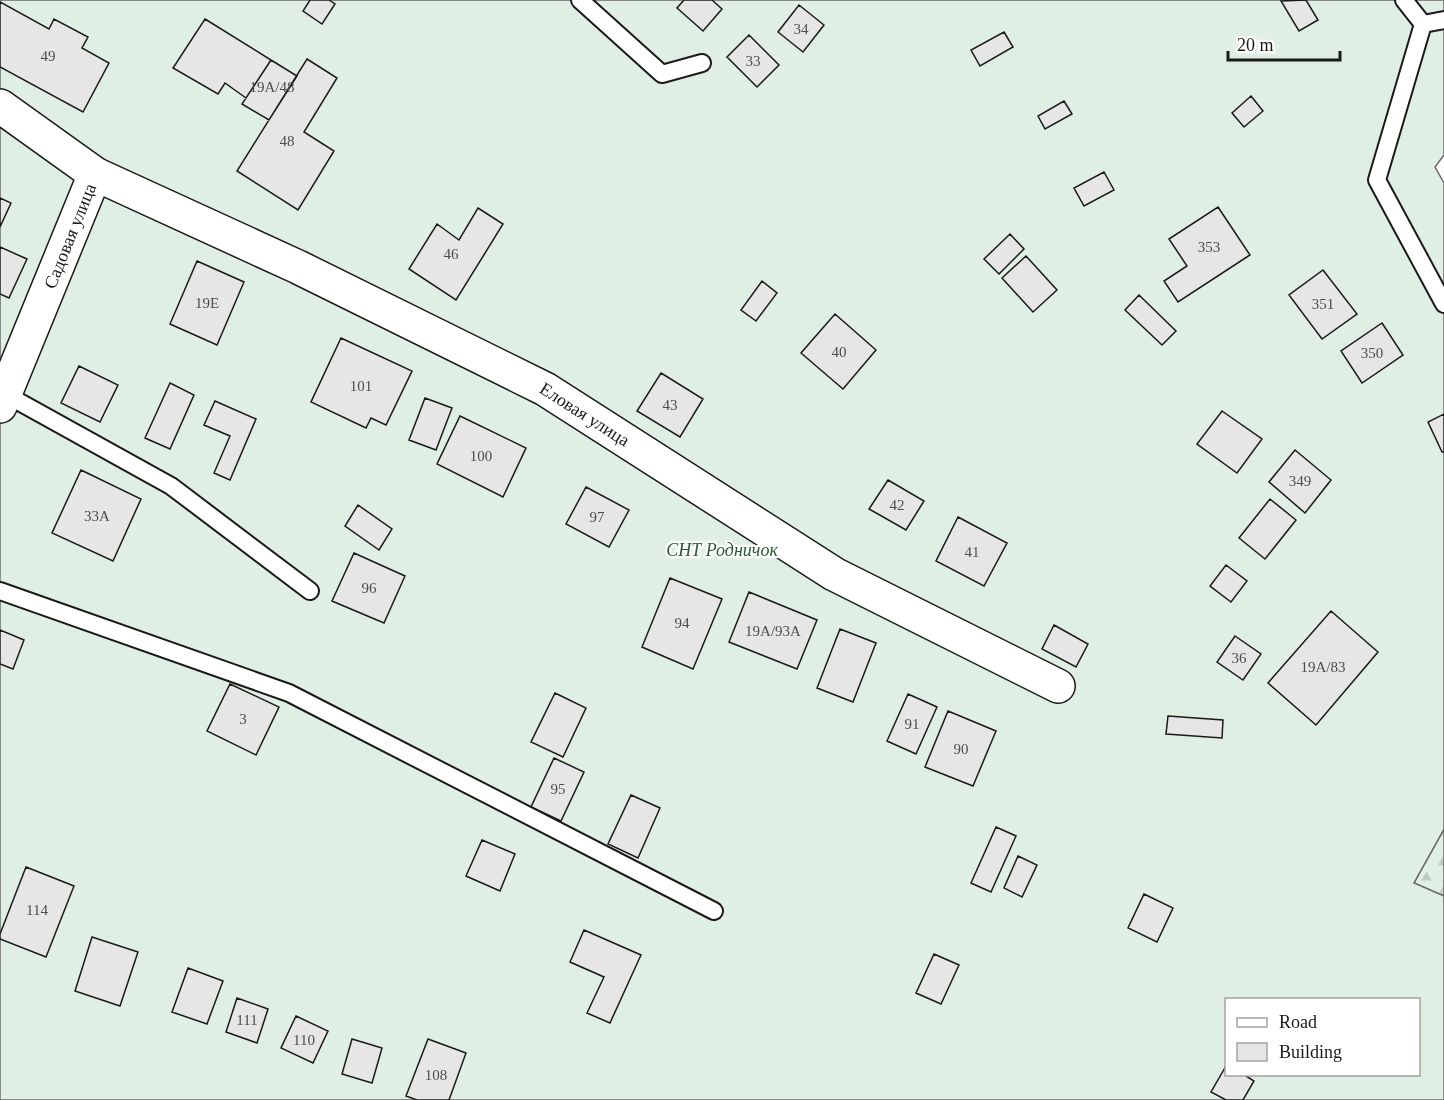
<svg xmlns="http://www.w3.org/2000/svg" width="1444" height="1100" font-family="'Times New Roman',serif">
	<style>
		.forest { fill: url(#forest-firs); stroke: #6a6a6a; stroke-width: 1.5 }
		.garden { fill: #e0efe3; stroke: #6a6a6a; stroke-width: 1.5; fill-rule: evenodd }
		.building { fill: #e6e6e6; stroke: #1a1a1a; stroke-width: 1.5 }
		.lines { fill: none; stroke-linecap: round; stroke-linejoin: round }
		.lane-casing { stroke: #1a1a1a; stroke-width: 20 }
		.street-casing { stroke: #1a1a1a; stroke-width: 36 }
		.lane { stroke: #fff; stroke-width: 16 }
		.street { stroke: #fff; stroke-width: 33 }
		.labels { text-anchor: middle; stroke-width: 4.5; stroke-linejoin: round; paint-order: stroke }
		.number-label { font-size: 15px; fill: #4d4d4d }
		.street-label { font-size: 18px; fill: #1a1a1a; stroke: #fff }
		.park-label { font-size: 18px; font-style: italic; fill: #2b5a34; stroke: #fff }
	</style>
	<defs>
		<pattern id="forest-firs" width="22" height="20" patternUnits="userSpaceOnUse" patternTransform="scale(1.5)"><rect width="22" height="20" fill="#e0efe3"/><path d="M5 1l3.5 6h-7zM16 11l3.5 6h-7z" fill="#c0ccc2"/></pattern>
	</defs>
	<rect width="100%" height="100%" fill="#fff"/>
	<!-- forest -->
	<path class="forest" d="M1444,829V896L1414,883Z"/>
	<!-- garden -->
	<path class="garden" d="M0,0H1444V155L1435,167L1444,183V829L1414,883L1444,896V1100H0ZM1226,1000H1418V1074H1226Z"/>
	<!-- building -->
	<path class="building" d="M310,0H329L335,4L322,24L303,11Z
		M684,0H712L722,9L703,31L677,8Z
		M1306,0L1318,20L1299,31L1281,1Z
		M0,2L49,29L54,19L88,37L82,48L109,63L83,112L0,67Z
		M799,5L824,25L803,52L778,32Z
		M205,19L271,60L246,98L225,83L218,94L173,68Z
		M1004,32L1013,47L980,66L971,50Z
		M749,35L779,65L757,87L727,57Z
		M307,59L337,78L304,132L334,151L298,210L237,171Z
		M271,60L297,76L269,120L242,104Z
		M1251,96L1263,111L1244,127L1232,113Z
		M1064,101L1072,114L1045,129L1038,116Z
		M1104,172L1114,190L1084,206L1074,188Z
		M0,198L11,203L0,227Z
		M1218,207L1250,255L1178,302L1164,281L1187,266L1169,239Z
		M478,208L503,224L456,300L409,269L437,224L459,240Z
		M1010,234L1024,249L999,274L984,259Z
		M0,247L27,259L9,298L0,294Z
		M1026,256L1057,290L1033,312L1002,278Z
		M197,261L244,282L217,345L170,324Z
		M1323,270L1357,314L1322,339L1289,295Z
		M762,281L777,293L756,321L741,310Z
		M1139,295L1176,331L1162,345L1125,310Z
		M835,314L876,350L843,389L801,353Z
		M1382,323L1403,355L1362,383L1341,351Z
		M341,338L412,371L386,425L371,418L366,428L311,402Z
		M79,366L118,385L100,422L61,403Z
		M661,373L703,399L680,437L637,411Z
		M170,383L194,395L170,449L145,438Z
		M425,398L452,408L436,450L409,440Z
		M215,401L256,419L230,480L214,473L230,436L204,425Z
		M1222,411L1262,439L1237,473L1197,444Z
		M1444,414V452H1442L1428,422Z
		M460,416L526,448L503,497L437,464Z
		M1295,450L1331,480L1305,513L1269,482Z
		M81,470L141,499L113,561L52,533Z
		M888,480L924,501L906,530L869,509Z
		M586,487L629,510L609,547L566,524Z
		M1270,499L1296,520L1265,559L1239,538Z
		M358,505L392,529L379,550L345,526Z
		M958,517L1007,543L984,586L936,561Z
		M354,553L405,576L384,623L332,601Z
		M1226,565L1247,581L1231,602L1210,586Z
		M670,578L722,599L693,669L642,647Z
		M749,592L817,620L797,669L729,642Z
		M1331,611L1378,652L1316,725L1268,683Z
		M1054,625L1088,644L1076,667L1042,649Z
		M840,629L876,643L853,702L817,688Z
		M0,630L24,640L13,669L0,664Z
		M1235,636L1261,654L1243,680L1217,662Z
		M230,684L279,707L256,755L207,731Z
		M555,693L586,708L563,757L531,742Z
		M908,694L937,707L916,754L887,741Z
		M948,711L996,731L973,786L925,767Z
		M1168,716L1223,720L1222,738L1166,734Z
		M554,758L584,772L561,821L531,807Z
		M631,795L660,808L638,858L608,844Z
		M996,827L1016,836L991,892L971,883Z
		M482,840L515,854L500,891L466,876Z
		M1018,856L1037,865L1022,897L1004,888Z
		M26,867L74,886L46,957L0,939V934Z
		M1144,894L1173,908L1157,942L1128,928Z
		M584,930L641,955L610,1023L587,1013L604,977L570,962Z
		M92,937L138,952L120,1006L75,991Z
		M934,954L959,965L941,1004L916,993Z
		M188,968L223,981L207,1024L172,1012Z
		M237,998L268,1009L257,1043L226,1032Z
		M296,1016L328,1031L313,1063L281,1048Z
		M352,1039L382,1048L372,1083L342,1074Z
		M428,1039L466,1053L449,1100H417L406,1096Z
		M1226,1066V1074H1243L1254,1081L1243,1100H1226L1211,1092Z"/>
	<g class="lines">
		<defs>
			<path id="lane" d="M580,0L662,74L702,63
				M1404,0L1423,24L1377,180L1444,304
				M1423,24L1444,20
				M5,394L171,486L310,591
				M0,591L289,693L714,911"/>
			<g id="street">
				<path d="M0,106L95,174L0,406"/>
				<path id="s1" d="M95,174L298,267L545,389L834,574L1058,686"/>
			</g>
		</defs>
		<!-- lane casing -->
		<use href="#lane" class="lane-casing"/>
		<!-- street casing -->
		<use href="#street" class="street-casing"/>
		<!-- lane -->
		<use href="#lane" class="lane"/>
		<!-- street -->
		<use href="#street" class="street"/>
	</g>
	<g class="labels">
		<!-- number labels -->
		<g class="number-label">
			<text x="801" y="34">34</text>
			<text x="48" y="61">49</text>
			<text x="753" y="66">33</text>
			<text x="272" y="92">19А/48</text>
			<text x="287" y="146">48</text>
			<text x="1209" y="252">353</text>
			<text x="451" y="259">46</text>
			<text x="207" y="308">19Е</text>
			<text x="1323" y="309">351</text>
			<text x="839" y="357">40</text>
			<text x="1372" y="358">350</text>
			<text x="361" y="391">101</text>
			<text x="670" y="410">43</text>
			<text x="481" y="461">100</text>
			<text x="1300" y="486">349</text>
			<text x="897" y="510">42</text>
			<text x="97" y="521">33А</text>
			<text x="597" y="522">97</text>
			<text x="972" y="557">41</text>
			<text x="369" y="593">96</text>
			<text x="682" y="628">94</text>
			<text x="773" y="636">19А/93А</text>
			<text x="1239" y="663">36</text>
			<text x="1323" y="672">19А/83</text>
			<text x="243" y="724">3</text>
			<text x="912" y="729">91</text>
			<text x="961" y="754">90</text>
			<text x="558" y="794">95</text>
			<text x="37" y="915">114</text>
			<text x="247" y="1025">111</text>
			<text x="304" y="1045">110</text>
			<text x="436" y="1080">108</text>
		</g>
		<!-- street labels -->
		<g class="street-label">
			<text transform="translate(70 236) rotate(-68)" y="6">Садовая улица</text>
			<text dy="6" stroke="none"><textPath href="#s1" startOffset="546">Еловая улица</textPath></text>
		</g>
		<!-- park labels -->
		<g class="park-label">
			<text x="722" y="556">СНТ Родничок</text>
		</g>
	</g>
	<!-- legend -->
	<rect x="1225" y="998" width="195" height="78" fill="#ffffff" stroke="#a3a3a3" stroke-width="1.5"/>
	<rect x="1237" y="1018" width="30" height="9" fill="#ffffff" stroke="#a3a3a3" stroke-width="1.5"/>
	<text x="1279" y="1028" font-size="18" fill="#1a1a1a">Road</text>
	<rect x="1237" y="1043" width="30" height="18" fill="#e6e6e6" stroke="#a3a3a3" stroke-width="1.5"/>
	<text x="1279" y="1058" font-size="18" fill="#1a1a1a">Building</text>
	<!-- scale -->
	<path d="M1228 51v9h112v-9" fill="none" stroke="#1a1a1a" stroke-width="3"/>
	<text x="1237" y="51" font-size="18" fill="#1a1a1a" stroke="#ffffff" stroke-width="4.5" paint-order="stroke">20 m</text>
</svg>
